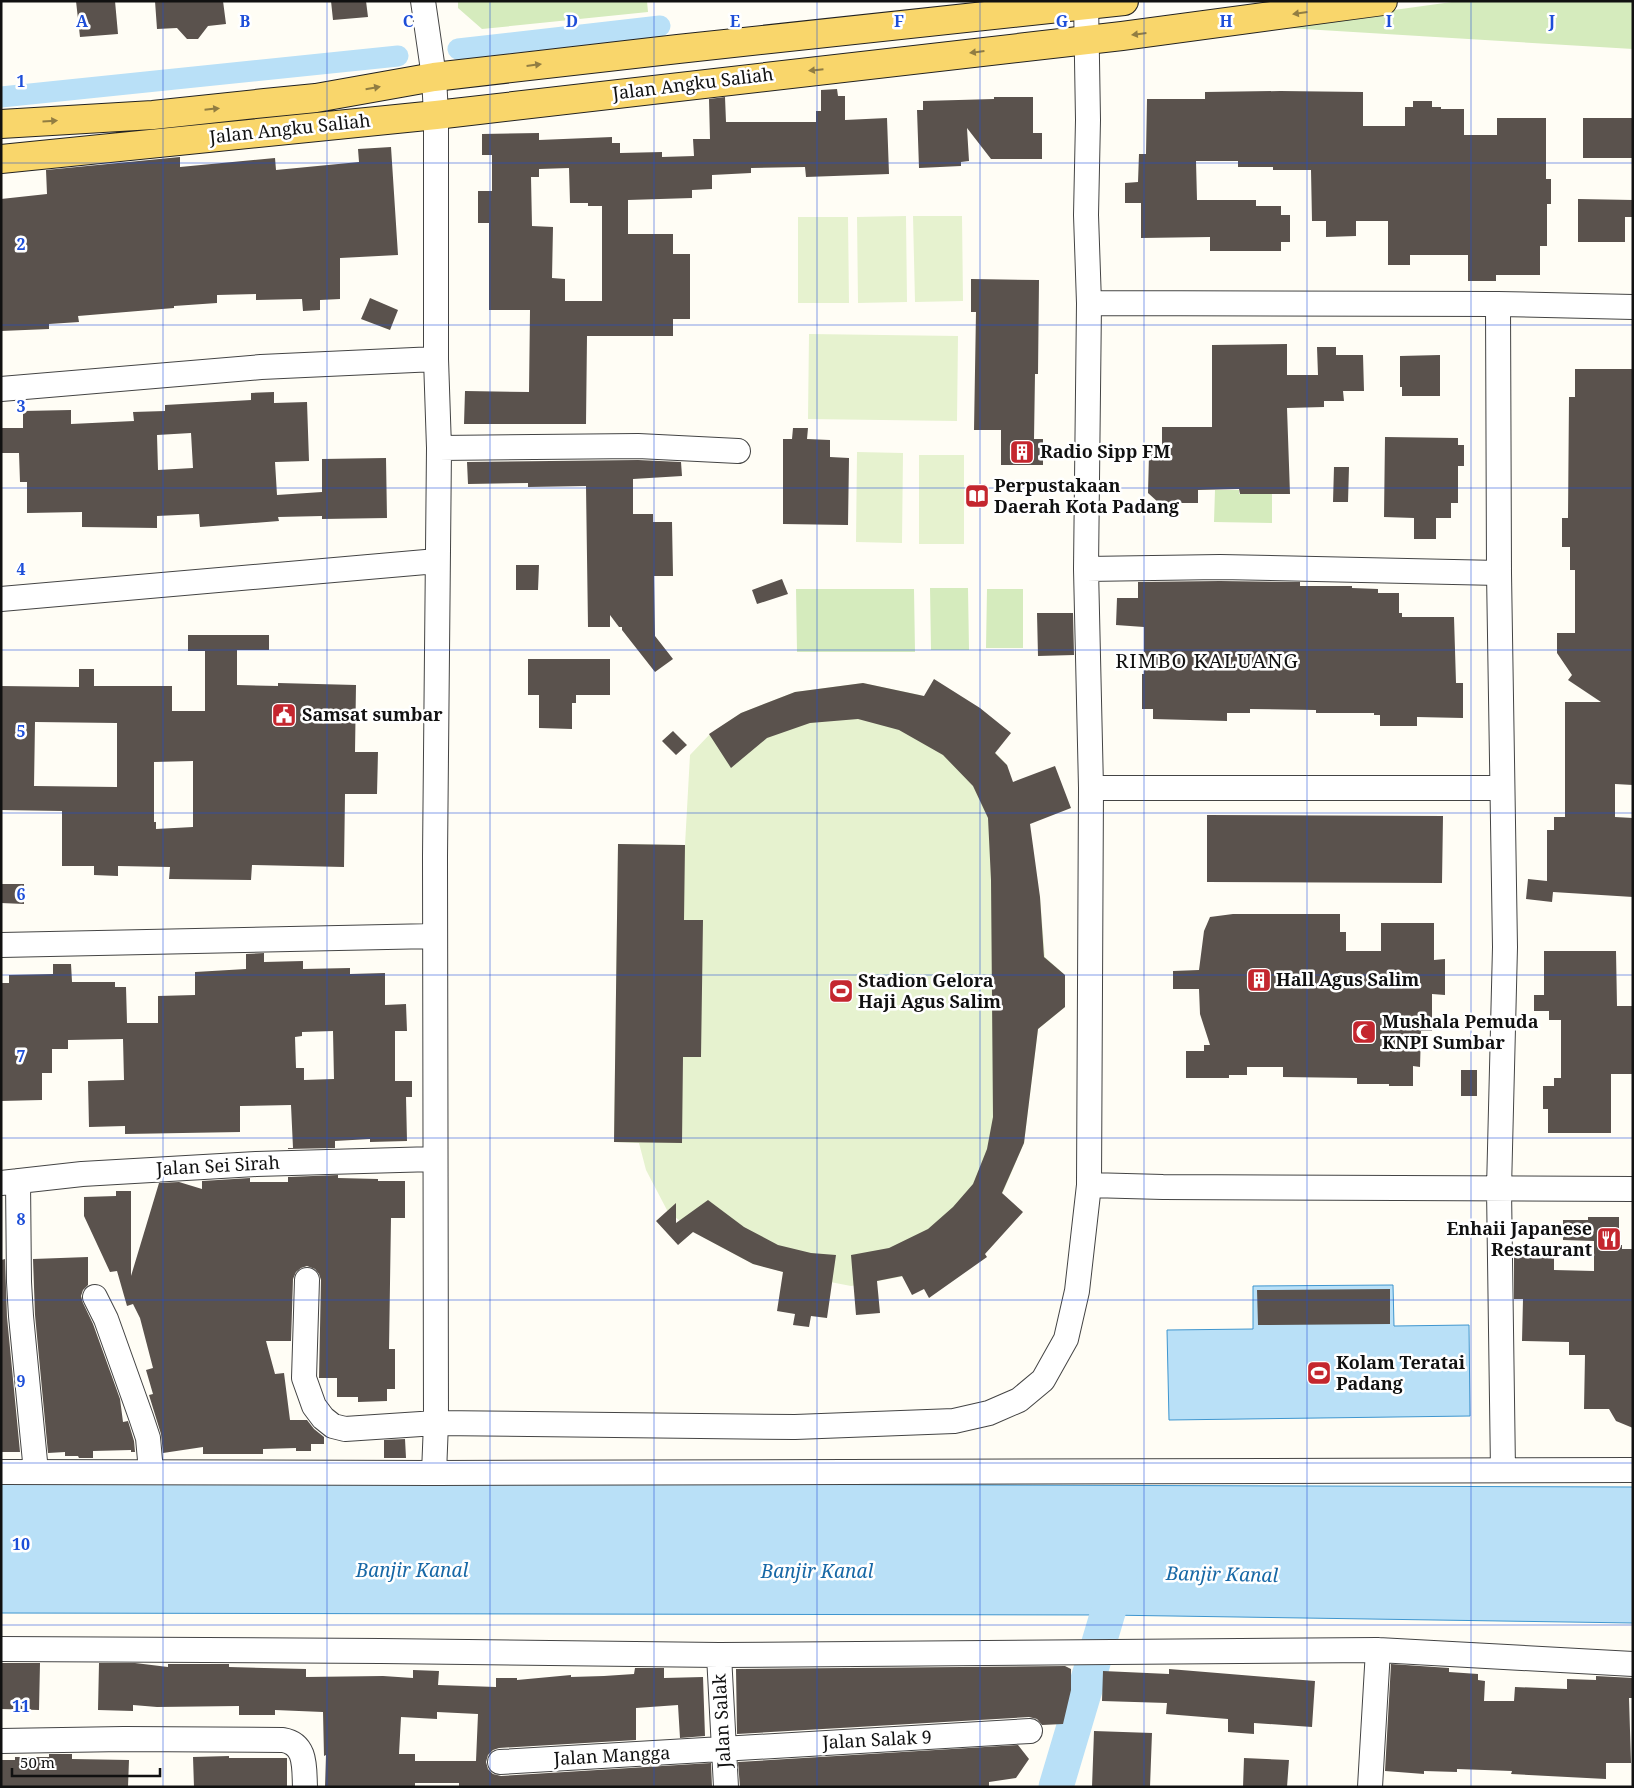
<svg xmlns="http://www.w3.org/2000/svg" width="1634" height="1788" font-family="'Noto Serif',serif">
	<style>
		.green { fill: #d5ebbd }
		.pitch { fill: #e6f2cf }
		.water { fill: #b9e0f7; stroke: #3f96cf }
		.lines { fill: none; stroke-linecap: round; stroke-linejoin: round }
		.canal { stroke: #b9e0f7; stroke-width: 21 }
		.river { stroke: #b9e0f7; stroke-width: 35 }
		.building { fill: #5a524d; fill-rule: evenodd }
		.minor-casing { stroke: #444; stroke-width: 26 }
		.major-casing { stroke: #222; stroke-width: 30 }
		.minor { stroke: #fff; stroke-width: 24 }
		.major { stroke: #f9d66b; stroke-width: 28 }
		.oneway { fill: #917d42 }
		.grid { fill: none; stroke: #1d4ed8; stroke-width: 1; stroke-opacity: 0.55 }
		.labels { text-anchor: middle; stroke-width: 5; stroke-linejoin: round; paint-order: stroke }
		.street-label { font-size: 18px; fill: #111; stroke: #fff }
		.poi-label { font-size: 18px; font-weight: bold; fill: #111; stroke: #fff; text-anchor: start }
		.water-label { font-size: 19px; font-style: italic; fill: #1768a6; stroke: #fff }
		.quarter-label { font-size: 20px; letter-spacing: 1px; fill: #111; stroke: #fff }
		.grid-label { font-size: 16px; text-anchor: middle; font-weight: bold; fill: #1d4ed8; stroke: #fff; stroke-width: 5; stroke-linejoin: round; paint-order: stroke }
	</style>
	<rect width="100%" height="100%" fill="#fffdf5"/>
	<!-- green -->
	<path class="green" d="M458,1H647L648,12L482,29L458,8Z
		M1459,1H1633V49L1271,27Z
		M1215,490H1239V494H1272V523L1214,522Z
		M930,588H968L969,650H931Z
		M796,589H914L915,652H797Z
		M987,589H1023V648H986Z"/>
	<!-- pitch -->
	<path class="pitch" d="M906,216L907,302L858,303L857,217Z
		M913,216H962L963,301L915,302Z
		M798,217H848L849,303H798Z
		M809,334L958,336L957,421L808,419Z
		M857,452L903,453L902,543L856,542Z
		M919,455H964V544H919Z
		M863,683L920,695L964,719L1007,765L1040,897L1045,957L1065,975V1007L1038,1029L1024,1143L1004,1190L983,1222L905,1276L851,1286L799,1276L753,1264L701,1236L668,1212L646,1170L639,1143L614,1142L618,844L685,845L690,755L710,734L741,713L795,692Z"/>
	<!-- water -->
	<path class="water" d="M1393,1285L1394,1326L1469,1325L1470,1416L1169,1420L1167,1330L1253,1329V1286Z
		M1,1482L1633,1487V1623L1106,1615L1,1613Z"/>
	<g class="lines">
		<!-- canal -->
		<path class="canal" d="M458,49L660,26
			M1,97L398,56"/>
		<!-- river -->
		<path class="river" d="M1056,1787L1120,1572"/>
	</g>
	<!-- building -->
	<path class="building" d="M76,1H115L118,34L80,37Z
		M155,1H223L226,24L208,26L198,39H187L177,28L157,29Z
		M331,1H366L368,17L333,20Z
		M837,89L838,96H845V120L887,118L889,174L806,177L805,167L751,168V173L712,175V189L692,190V198L628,200V234H673V254H690V319H673V336H587L586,424H464L465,391L529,392L530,310H489V223H478V191H492V155H482V134L539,133V140L612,137V143H620V153L662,152V157L694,156L693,139H710L709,99L725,97L726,122H816V111H821V90ZM569,168L570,203H588V206H602V301H565V279L552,278L553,227L532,226L531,177H539V169Z
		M1280,91L1363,92V126H1405V107H1413V101H1432V107H1441V109H1464V135H1497V118H1546V179H1551V204H1547V246H1540V275H1496V281H1468V255H1410V265H1388V221H1356V236L1326,237V221H1312L1311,170H1273V167H1238V161H1196L1197,200H1256V206H1281V215H1290V242H1281V251H1210V237L1141,238V203H1125V183L1138,182L1139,154H1146L1147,99H1205V92Z
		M994,97H1033V133H1042V159H991L967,128L969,161L961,162V166L919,168L917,110H923V101L994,99Z
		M1583,118H1633V158H1583Z
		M391,147L398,255L340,258V299L320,300V310L303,311L302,299L256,300V294L217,295V303L174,306V308L78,316L79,322L49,324V329L1,331V199L47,194L46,170L180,157V167L275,158L276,170L359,162L358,149Z
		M1578,199L1633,200V217H1625V242H1578Z
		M971,279L1039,280L1038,374H1035L1034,439H1043V465H1001V430H974L976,312H971Z
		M370,298L398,310L390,330L361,319Z
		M1287,344V375H1318L1317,347H1336V355H1363L1364,391H1343L1344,401H1324V407L1287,408L1290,494H1240L1239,489L1198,490V503H1159L1148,493L1149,455L1162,446V427H1212V345Z
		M1440,355V396H1402V387H1400V356Z
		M1575,369H1633V785L1615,784V817L1633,818V897L1553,892L1552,902L1526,899L1528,879L1547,881V830H1554V817H1565V702H1601L1568,680L1572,675L1557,653V633H1575V570H1570V547H1562V518H1568L1569,397H1575Z
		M274,392V403L307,402L309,461L275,462L277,495L322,492V459L386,458L387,518L322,519V516L278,517L279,521L200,527L199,514L157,516V528L82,527V512L27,513V482H20L19,453H1V428H23V411L71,410V424L134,421L133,412L165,411V405L251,400V393ZM191,433L193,468L158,470L157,435Z
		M793,428H808L807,439L830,440V457L849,458L848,525L783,524V439H792Z
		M1385,437L1458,438V445H1464V466H1458V503H1451V518H1436V539H1414V518L1384,517Z
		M638,460L681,462L682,476L633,479V514H653V522H672L673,576H654L655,636L673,659L655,672L622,630V627H619L610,615V627H588L586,486L528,487V483L468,484L467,462Z
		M1334,467H1349L1348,502H1333Z
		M516,565H539L538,590H516Z
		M782,579L788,594L757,604L752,590Z
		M1220,581L1300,582V586H1352V588L1378,589V593H1399V613H1402V617H1454L1456,683H1463V718L1417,717V726H1380V715H1374V713H1316V710L1250,709V713H1227V721L1153,719V709H1142V674H1144V627L1116,625L1117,598H1138V582Z
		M1037,613H1073L1074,655L1038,656Z
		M188,635H269V650H237V685L278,686V683L356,685L355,752H378L377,794H345L344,867L252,865L251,880L169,879L170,867L118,866V876L94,875V866H62V811L1,810V686L79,687V669H94V686H172V711H205V651H188ZM35,722L117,723V787L34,786ZM193,761V827L156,829V822H154V762Z
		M528,659H610V695H576V703H572V729L539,728V695H528Z
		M934,679L980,708L1011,733L995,753L1007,765L1013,782L1055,766L1071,808L1030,824L1040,897L1044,957L1065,975V1007L1038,1029L1024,1143L1002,1193L1023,1212L985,1254L987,1257L929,1298L924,1289L912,1295L902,1276L877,1281L880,1313L856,1315L851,1255L889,1248L928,1229L953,1207L973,1184L987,1149L993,1117L991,880L988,818L973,786L943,755L899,730L858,719L810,723L767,738L731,768L709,734L741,713L795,692L863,683L924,696Z
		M673,731L687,745L676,755L662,741Z
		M1207,815L1443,816L1442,883L1207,882Z
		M618,844L685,845L684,920H703L701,1057H683L682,1143L614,1142Z
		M1,884H24V904L1,903Z
		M1233,914H1340V932H1346V951H1381V923H1434V960L1445,959V995L1432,994V1031H1421L1420,1067L1413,1066V1086H1389V1084H1357V1078L1283,1077V1067H1247V1075H1229V1078H1186V1051H1204V1045H1210L1200,1014L1199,989H1173V971L1199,970L1204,931L1210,917Z
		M1544,951H1616L1617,1006H1633V1074H1611V1133H1548V1109H1543V1086H1554V1078H1561V1020H1549V1011H1534V995H1544Z
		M264,953V962L303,961V969L350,968V974L385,973V1005L406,1004L407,1031H395V1081H412V1097H406L407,1141L370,1142V1139L335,1141V1148L288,1149V1148H293L291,1105L240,1106V1132L125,1134V1126L89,1127L88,1081L124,1080L123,1039L68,1040V1049H52V1073H42V1100L1,1101V983H9V975L53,974V964H71L72,982H115V987H126L127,1023H158V996L195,995V972L246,969V954ZM333,1031L334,1079L304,1080V1068H296L295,1037L302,1036V1032Z
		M1461,1070H1477V1096H1461Z
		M338,1175V1178L378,1179V1181H405V1218H391L389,1349H395V1389H387V1401L358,1402V1397H337V1378H319L321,1280L319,1274L315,1269L307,1266L301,1268L296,1272L293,1279L291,1341H266L275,1374L284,1373L290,1420H307L314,1429L324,1437V1444H311V1451H296V1448L263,1449V1454H203V1447L163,1453L161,1434L149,1395L153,1394L146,1370L153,1368L140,1318L133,1304L127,1306L117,1271L110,1272L84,1216V1197L116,1196V1191H131V1276L159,1183L179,1182L202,1189V1181L250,1178V1182H288V1177Z
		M708,1200L744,1227L778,1245L811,1253L836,1255L827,1318L811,1316L809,1327L793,1325L795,1314L777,1311L783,1272L753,1264L693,1232L678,1245L656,1221L676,1203V1223Z
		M1588,1217H1619V1245H1622V1249H1633V1428L1616,1421L1609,1409H1584L1585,1355H1569V1342L1522,1341L1523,1299H1514V1249L1554,1250V1270L1594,1271V1241L1563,1240V1220H1588Z
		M88,1257V1285L83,1290L81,1296L83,1303L93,1324L120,1399L123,1422L128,1421L134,1441L135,1452H131V1450L93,1451V1458H79L78,1456H65V1452L48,1453L35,1315L33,1259Z
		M5,1259L7,1317L20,1452H1V1260Z
		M1390,1289V1324L1258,1325L1257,1290Z
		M405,1439L406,1458H384V1440Z
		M1,1663H40L39,1710L1,1709Z
		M99,1663H135L168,1667V1664H229V1667L306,1669V1677L383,1676L413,1678V1670L439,1671L438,1685L496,1687V1678H517V1680L571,1675V1677L604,1676L634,1674L635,1668H664V1678L703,1677L705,1736L680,1738L678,1705L636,1708V1740L499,1748L493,1750L488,1755L486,1762L488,1769L493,1774L501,1776L711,1763L712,1787H459V1783H415V1787H325L326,1755L324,1756L323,1712L275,1710V1715H239V1706L157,1707L133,1705V1711L98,1710ZM437,1712L478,1714L476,1761H415V1754H399L401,1717L437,1719Z
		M1391,1664L1449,1668V1672L1478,1674V1680L1485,1681L1484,1701H1514L1515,1687L1567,1689V1679L1596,1680V1676L1633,1678V1698H1629L1631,1763H1606V1779L1511,1774L1512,1771L1457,1769V1772L1424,1771V1774L1385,1771Z
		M1065,1666L1071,1669V1690L1063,1724L1042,1725L1037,1719L1029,1717L737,1734L736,1669Z
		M1169,1669L1315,1681L1312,1727L1254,1723V1734L1228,1732V1719L1166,1714L1167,1703L1102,1701L1103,1671L1169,1674Z
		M1094,1731L1152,1733L1150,1787H1092Z
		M1018,1745L1029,1759L1016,1778L989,1782V1787H740L738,1762Z
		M49,1754H72V1759L129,1760L128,1787H1V1760H15V1757H49Z
		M229,1756V1758H287V1787H194L193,1757Z
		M1244,1758L1289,1760L1287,1787H1243Z"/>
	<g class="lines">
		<defs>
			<path id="minor" d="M423,1L434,77L436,115V359L439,448L435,857L436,1423L434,1473
				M1089,303L1498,304L1633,307
				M1498,304L1499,573L1505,947L1499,1189L1503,1470
				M1,389L261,367L436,359
				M439,448L638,446L738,451
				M1086,569L1220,567L1499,573
				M1,599L437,561
				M1091,788H1501
				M1,945L435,936
				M18,1181L19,1282L21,1316L36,1472
				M1,1183L82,1174L256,1164L435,1159
				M1089,1185L1163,1187L1633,1189
				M307,1280L304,1378L314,1406L323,1418L333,1426L345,1429L436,1423L795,1427L954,1421L989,1413L1019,1400L1043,1380L1066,1339L1077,1291L1089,1185L1091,788L1086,569L1089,303L1086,215L1088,120L1086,1
				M95,1297L106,1319L141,1417L148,1438L151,1471
				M1,1472L434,1473L1633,1470
				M1,1649L381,1651L719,1655L1378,1650L1633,1664
				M719,1655L726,1787
				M1,1741L124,1739L283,1740C307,1744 304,1768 305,1787
				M500,1762L1030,1731
				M1370,1787L1378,1650"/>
			<path id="major" d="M1,124L153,115L265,103L316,98L434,77L678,49L1124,1
				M1,159L436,115L1122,36L1383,1"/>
		</defs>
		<!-- minor casing -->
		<use href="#minor" class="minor-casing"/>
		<!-- major casing -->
		<use href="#major" class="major-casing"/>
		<!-- minor -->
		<use href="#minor" class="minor"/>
		<!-- major -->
		<use href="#major" class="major"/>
	</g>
	<!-- one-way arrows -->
	<defs><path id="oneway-solid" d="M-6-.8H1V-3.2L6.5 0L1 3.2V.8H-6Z" transform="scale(1.25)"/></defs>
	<g class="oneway">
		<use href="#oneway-solid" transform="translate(1300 13) rotate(172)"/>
		<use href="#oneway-solid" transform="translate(1139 34) rotate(173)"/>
		<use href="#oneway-solid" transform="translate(977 52) rotate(173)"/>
		<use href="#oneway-solid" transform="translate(534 65) rotate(-7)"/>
		<use href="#oneway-solid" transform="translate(816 70) rotate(174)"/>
		<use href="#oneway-solid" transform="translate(373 88) rotate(-10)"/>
		<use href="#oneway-solid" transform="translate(212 109) rotate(-6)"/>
		<use href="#oneway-solid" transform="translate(50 121) rotate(-3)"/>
	</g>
	<!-- grid -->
	<path class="grid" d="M163,1V1787M327,1V1787M490,1V1787M654,1V1787M817,1V1787M980,1V1787M1144,1V1787M1307,1V1787M1471,1V1787M1,163H1633M1,325H1633M1,488H1633M1,650H1633M1,813H1633M1,975H1633M1,1138H1633M1,1300H1633M1,1463H1633M1,1625H1633"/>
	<!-- icons -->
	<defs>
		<symbol id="building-square" viewBox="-11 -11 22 22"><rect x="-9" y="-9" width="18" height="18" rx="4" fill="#c4262e" stroke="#fff"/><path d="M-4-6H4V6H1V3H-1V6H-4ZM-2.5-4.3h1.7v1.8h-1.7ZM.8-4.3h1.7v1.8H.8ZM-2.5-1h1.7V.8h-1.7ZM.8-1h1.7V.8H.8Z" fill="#fff"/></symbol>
		<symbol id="library-square" viewBox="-11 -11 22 22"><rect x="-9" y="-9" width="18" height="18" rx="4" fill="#c4262e" stroke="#fff"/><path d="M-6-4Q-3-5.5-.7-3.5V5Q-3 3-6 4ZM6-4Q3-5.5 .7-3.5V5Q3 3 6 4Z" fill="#fff"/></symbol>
		<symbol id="civic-square" viewBox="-11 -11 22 22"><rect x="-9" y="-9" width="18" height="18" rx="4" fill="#c4262e" stroke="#fff"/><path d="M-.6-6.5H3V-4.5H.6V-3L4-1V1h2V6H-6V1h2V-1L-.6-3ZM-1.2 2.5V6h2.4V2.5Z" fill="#fff"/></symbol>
		<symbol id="stadium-square" viewBox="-11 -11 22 22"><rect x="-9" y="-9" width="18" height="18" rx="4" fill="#c4262e" stroke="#fff"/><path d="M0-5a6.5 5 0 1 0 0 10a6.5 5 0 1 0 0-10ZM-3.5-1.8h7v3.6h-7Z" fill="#fff"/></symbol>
		<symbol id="mosque-square" viewBox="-11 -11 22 22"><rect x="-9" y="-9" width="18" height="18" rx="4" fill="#c4262e" stroke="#fff"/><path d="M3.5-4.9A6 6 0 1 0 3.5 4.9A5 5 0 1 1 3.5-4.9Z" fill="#fff"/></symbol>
		<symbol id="restaurant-square" viewBox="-11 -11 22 22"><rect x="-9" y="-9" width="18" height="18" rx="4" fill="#c4262e" stroke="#fff"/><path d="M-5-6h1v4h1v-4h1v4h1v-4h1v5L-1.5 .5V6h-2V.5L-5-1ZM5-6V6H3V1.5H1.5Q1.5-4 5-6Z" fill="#fff"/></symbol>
	</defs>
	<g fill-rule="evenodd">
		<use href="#building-square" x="1008" y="438" width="28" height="28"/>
		<use href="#library-square" x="963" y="482" width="28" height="28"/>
		<use href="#civic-square" x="270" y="701" width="28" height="28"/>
		<use href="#building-square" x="1245" y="966" width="28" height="28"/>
		<use href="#stadium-square" x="827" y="977" width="28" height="28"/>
		<use href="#mosque-square" x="1350" y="1018" width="28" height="28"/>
		<use href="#restaurant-square" x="1595" y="1225" width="28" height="28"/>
		<use href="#stadium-square" x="1305" y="1359" width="28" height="28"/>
	</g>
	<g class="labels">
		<!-- street labels -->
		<g class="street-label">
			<text transform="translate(693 84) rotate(-7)" y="6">Jalan Angku Saliah</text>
			<text transform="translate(290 129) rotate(-6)" y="6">Jalan Angku Saliah</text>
			<text transform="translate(218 1166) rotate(-3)" y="6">Jalan Sei Sirah</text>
			<text transform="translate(722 1721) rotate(-93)" y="6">Jalan Salak</text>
			<text transform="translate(877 1740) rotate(-3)" y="6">Jalan Salak 9</text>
			<text transform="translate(612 1756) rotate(-3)" y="6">Jalan Mangga</text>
		</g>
		<!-- poi labels -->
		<g class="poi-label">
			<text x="1040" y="458">Radio Sipp FM</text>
			<text x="994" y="492">Perpustakaan<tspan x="994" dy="21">Daerah Kota Padang</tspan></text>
			<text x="302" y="721">Samsat sumbar</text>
			<text x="1276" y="986">Hall Agus Salim</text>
			<text x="858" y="987">Stadion Gelora<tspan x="858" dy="21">Haji Agus Salim</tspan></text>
			<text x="1382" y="1028">Mushala Pemuda<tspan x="1382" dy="21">KNPI Sumbar</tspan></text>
			<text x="1592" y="1235" text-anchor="end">Enhaii Japanese<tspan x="1592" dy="21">Restaurant</tspan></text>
			<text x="1336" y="1369">Kolam Teratai<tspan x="1336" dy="21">Padang</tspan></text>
		</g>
		<!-- water labels -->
		<g class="water-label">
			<text x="412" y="1577">Banjir Kanal</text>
			<text x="817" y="1578">Banjir Kanal</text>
			<text transform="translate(1222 1574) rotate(1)" y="7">Banjir Kanal</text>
		</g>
		<!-- quarter labels -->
		<g class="quarter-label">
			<text x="1207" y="668">RIMBO KALUANG</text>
		</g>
	</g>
	<g class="grid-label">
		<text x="82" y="27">A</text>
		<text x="245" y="27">B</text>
		<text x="408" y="27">C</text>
		<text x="572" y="27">D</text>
		<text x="735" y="27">E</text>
		<text x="899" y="27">F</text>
		<text x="1062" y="27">G</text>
		<text x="1226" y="27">H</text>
		<text x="1389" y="27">I</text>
		<text x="1552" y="27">J</text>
		<text x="21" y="87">1</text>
		<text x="21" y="250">2</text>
		<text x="21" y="412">3</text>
		<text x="21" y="575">4</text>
		<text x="21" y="737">5</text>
		<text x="21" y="900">6</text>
		<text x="21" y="1062">7</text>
		<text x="21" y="1225">8</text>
		<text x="21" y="1387">9</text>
		<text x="21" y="1550">10</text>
		<text x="21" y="1712">11</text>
	</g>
	<!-- border -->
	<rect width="1634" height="1788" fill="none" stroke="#111111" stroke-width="5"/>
	<!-- scale -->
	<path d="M12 1768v8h148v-8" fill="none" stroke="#111111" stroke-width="2.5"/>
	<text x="20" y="1768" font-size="15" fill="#111111" stroke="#ffffff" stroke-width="4" paint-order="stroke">50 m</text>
</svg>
